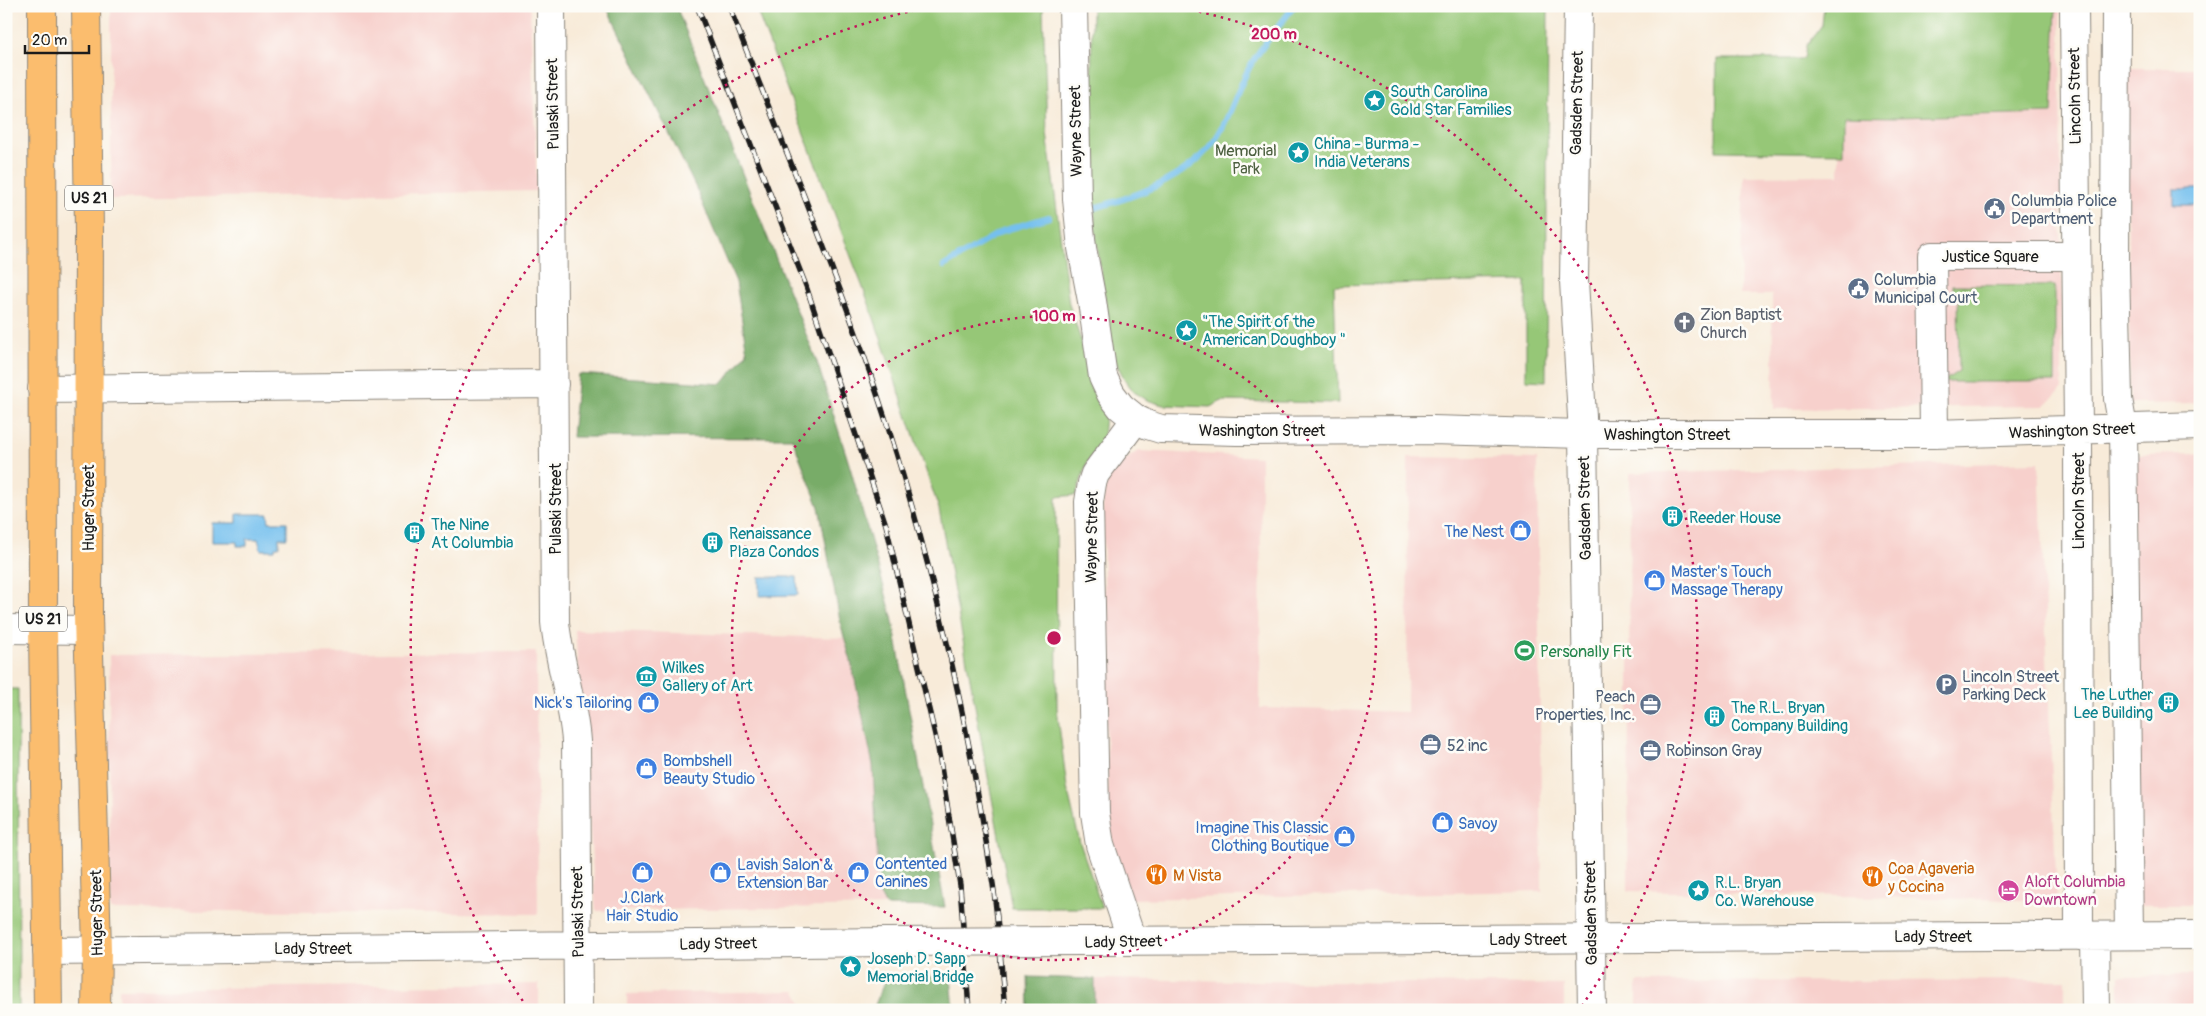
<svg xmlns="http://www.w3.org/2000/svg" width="2206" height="1016" font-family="Pangolin,sans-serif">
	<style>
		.built { fill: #f7d0cc }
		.green { fill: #96c777; stroke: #59724a }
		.forest { fill: #78ac68; stroke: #4a6442 }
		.water { fill: #74c0ee; stroke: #486e85 }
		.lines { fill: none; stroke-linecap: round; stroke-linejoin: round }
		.stream { stroke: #74c0ee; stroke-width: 6 }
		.minor-casing { stroke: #8a847a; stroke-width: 30 }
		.major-casing { stroke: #8a847a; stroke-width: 30 }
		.minor { stroke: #fff; stroke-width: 28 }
		.major { stroke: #fbbd6e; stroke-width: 28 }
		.rail-casing { stroke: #1c1c1c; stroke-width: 5.5 }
		.rail { stroke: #fdfcf7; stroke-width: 4; stroke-dasharray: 11; stroke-linecap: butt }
		.minor-bridge-casing { stroke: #8a847a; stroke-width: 30; stroke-linecap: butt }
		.minor-bridge { stroke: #fff; stroke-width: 28 }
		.ring { fill: none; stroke: #c2185b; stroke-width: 2.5; stroke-dasharray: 2.5 5 }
		.labels { text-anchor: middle; stroke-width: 5; stroke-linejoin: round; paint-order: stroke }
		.shield { fill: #fdfcf7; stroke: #605f5e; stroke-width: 1 }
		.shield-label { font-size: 15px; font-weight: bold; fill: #1c1c1c }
		.culture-label { font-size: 16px; fill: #0d838f; stroke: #fdfcf7; text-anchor: start }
		.street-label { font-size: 16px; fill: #1c1c1c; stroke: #fdfcf7 }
		.park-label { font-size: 16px; fill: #4d6040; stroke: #fdfcf7 }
		.service-label { font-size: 16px; fill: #4e5e75; stroke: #fdfcf7; text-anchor: start }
		.worship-label { font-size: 16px; fill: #5b616d; stroke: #fdfcf7; text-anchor: start }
		.shop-label { font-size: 16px; fill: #366cbe; stroke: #fdfcf7; text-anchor: start }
		.leisure-label { font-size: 16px; fill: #27864d; stroke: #fdfcf7; text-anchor: start }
		.food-label { font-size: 16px; fill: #c56008; stroke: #fdfcf7; text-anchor: start }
		.hotel-label { font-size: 16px; fill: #b23c85; stroke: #fdfcf7; text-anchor: start }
		.centre { fill: #c2185b; stroke: #fdfcf7; stroke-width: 2.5 }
		.ring-label { font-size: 15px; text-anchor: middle; font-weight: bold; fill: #c2185b; stroke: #fdfcf7; stroke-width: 5; stroke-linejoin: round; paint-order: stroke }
	</style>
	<rect width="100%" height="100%" fill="#fdfcf7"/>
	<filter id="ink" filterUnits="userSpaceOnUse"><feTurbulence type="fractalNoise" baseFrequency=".02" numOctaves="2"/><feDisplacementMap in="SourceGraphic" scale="10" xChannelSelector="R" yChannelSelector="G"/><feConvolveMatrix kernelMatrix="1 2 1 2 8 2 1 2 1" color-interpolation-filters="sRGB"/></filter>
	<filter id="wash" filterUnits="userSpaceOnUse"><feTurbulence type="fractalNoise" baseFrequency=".0096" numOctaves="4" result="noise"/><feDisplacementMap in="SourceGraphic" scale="20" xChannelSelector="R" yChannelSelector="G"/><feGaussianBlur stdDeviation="1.12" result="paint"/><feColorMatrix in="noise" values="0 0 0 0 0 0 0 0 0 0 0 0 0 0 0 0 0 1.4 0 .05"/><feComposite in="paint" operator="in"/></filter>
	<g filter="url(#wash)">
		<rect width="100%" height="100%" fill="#f8ebd9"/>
		<!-- built -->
		<path class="built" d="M111,6H530L537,191L111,199Z
			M1840,6H2060L2062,389L2044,406L1774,409L1772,295H1740L1744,176L1839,175Z
			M2126,68H2200V403L2130,404Z
			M1138,451L1261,457L1260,708L1407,712L1408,457L1537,459L1542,891L1131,899L1108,828L1103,509L1104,491L1112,469Z
			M2200,454V905H2139L2132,455Z
			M2039,462L2057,901L1628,891L1630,473Z
			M575,630L844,638L851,661L873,765L879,893L886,906L596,911Z
			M536,652L538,914L110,910L109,655Z
			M2200,975V1010H2119V976Z
			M1095,979L1564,985V1010H1095Z
			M2065,980V1010H1637V982Z
			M539,984V1010H119V989Z
			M796,991L805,1010H627V994Z"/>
		<!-- green -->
		<path class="green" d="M755,6H1043L1047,133L1069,304L1105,414L1103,440L1087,463L1076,495L1056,497L1057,709L1067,788L1080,843L1102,908H1012L939,509L868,301Z
			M1092,6H1548L1546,381L1526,380V281L1334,285L1338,403L1222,401L1210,407L1163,405L1147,400L1134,392L1125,380L1114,359L1096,238L1091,150Z
			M1824,6H2056L2052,113L1896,117L1844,116V153L1716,151L1717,59H1804L1806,46L1822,25Z
			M1953,285L2055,286V382H1942L1959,371L1958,291L1953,292Z
			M6,689H18L19,1010H6Z"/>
		<!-- forest -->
		<path class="forest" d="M606,6H676L817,362L850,467L892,616L945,907L886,906L879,893L873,765L851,661L841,626L819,507L792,438L572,437L578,374L722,384L747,353L736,282L695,186Z
			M887,975L951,977L954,1010H877L875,1005Z
			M1028,977L1095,979V1010H1029Z"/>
		<!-- water -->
		<path class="water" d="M2174,189H2200V205H2174Z
			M237,514H268L269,522H287V538H279V547H275V550H261L258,539H247V546H237V542H212V523H237Z
			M759,577H797L798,595L759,596Z"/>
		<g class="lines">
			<!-- stream -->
			<path class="stream" d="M1094,208C1141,195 1197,175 1221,130C1233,108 1240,82 1253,61C1265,42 1281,24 1294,6
				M944,266L1002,231L1049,217"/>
		</g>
	</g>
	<g filter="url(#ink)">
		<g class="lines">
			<defs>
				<path id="minor" d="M551,6L555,622C559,663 573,701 576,741L578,1010
					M1073,6L1077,199L1082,248L1092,301L1103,377L1111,394L1121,407L1136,419L1148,425L1161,429L1237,431L1432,430L1583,434H1934L2200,426
					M1578,6L1574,281L1583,434L1592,1010
					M2074,6L2078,430L2079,936
					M2116,6L2115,265L2118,399L2123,428L2129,935
					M42,389L554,384
					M1934,434L1932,256H2076
					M6,629L88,630
					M2095,936L2096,1010
					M1083,941L2200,935
					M1132,941L1100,845L1095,813L1089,502L1092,483L1095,474L1136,419
					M47,951L887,942"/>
				<path id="major" d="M42,6L43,629L48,1010
					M86,6L89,231L88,616L97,950L96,1010"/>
			</defs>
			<!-- minor casing -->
			<use href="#minor" class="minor-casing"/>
			<!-- major casing -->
			<use href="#major" class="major-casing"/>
			<!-- minor -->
			<use href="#minor" class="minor"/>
			<!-- major -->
			<use href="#major" class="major"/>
			<defs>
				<path id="rail" d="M697,6L806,286L886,525L938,748L960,885L969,1010
					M729,6C787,156 851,305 898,459C940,597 971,741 993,884C999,926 1001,968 1005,1010"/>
			</defs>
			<!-- rail casing -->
			<use href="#rail" class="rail-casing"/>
			<!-- rail -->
			<use href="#rail" class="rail"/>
			<defs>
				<path id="minor-bridge" d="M887,942L1083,941"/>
			</defs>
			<!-- minor-bridge casing -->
			<use href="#minor-bridge" class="minor-bridge-casing"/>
			<!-- minor-bridge -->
			<use href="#minor-bridge" class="minor-bridge"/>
		</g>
	</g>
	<!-- distance rings -->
	<g class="ring">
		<circle cx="1054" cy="638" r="322"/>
		<path d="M527 1007A643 643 0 0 1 931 7M1177 7A643 643 0 0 1 1581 1007"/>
	</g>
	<!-- icons -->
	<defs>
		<symbol id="sight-disc" viewBox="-11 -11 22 22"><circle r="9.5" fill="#0f9aa8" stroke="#fdfcf7"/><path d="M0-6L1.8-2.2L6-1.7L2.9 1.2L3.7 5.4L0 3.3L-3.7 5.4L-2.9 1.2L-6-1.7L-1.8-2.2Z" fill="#fff"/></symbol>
		<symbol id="civic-disc" viewBox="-11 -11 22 22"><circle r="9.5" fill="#5c6f8a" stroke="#fdfcf7"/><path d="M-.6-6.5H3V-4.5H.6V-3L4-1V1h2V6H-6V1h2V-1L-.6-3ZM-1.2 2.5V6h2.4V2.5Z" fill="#fff"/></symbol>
		<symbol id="church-disc" viewBox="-11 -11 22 22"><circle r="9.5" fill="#6b7280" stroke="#fdfcf7"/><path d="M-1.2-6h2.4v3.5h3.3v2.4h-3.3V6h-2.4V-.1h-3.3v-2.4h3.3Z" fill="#fff"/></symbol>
		<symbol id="building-disc" viewBox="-11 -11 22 22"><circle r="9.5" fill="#0f9aa8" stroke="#fdfcf7"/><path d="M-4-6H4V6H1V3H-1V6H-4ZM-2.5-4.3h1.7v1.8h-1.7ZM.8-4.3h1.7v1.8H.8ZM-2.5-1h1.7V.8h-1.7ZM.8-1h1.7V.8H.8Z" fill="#fff"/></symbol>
		<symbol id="shop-disc" viewBox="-11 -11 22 22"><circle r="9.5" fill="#3f7fe0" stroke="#fdfcf7"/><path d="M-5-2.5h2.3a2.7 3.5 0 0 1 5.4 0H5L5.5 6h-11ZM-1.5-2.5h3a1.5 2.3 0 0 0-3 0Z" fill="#fff"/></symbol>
		<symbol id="stadium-disc" viewBox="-11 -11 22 22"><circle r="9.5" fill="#2e9e5b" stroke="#fdfcf7"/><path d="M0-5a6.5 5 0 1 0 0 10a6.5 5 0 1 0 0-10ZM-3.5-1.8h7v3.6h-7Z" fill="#fff"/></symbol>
		<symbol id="museum-disc" viewBox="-11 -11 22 22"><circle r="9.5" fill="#0f9aa8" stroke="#fdfcf7"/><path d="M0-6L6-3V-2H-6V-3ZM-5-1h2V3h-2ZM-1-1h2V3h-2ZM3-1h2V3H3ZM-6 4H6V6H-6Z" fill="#fff"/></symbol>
		<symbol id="parking-disc" viewBox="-11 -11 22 22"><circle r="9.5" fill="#5c6f8a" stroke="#fdfcf7"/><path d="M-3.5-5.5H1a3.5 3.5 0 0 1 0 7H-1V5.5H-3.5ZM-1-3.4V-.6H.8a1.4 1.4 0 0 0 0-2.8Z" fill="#fff"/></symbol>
		<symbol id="office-disc" viewBox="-11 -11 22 22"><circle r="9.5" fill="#5c6f8a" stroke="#fdfcf7"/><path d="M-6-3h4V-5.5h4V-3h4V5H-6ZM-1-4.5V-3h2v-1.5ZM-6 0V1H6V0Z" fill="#fff"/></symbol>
		<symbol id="restaurant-disc" viewBox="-11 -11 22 22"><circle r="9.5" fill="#e8710a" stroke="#fdfcf7"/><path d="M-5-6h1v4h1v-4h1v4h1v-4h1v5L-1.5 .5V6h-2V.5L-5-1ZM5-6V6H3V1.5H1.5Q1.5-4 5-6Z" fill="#fff"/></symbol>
		<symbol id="hotel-disc" viewBox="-11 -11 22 22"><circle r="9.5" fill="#d1479c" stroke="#fdfcf7"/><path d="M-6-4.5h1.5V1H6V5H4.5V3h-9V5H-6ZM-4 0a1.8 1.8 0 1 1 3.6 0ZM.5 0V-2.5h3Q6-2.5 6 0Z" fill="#fff"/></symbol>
	</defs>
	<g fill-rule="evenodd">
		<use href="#sight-disc" x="1362" y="88" width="25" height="25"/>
		<use href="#sight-disc" x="1286" y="140" width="25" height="25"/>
		<use href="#civic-disc" x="1982" y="196" width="25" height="25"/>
		<use href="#civic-disc" x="1846" y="276" width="25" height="25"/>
		<use href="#church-disc" x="1672" y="310" width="25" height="25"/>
		<use href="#sight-disc" x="1174" y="318" width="25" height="25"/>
		<use href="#building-disc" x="1660" y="504" width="25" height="25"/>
		<use href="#shop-disc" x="1508" y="518" width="25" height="25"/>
		<use href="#building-disc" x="402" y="520" width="25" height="25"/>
		<use href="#building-disc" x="700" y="530" width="25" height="25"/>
		<use href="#shop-disc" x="1642" y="568" width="25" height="25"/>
		<use href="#stadium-disc" x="1512" y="638" width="25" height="25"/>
		<use href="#museum-disc" x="634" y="664" width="25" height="25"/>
		<use href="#parking-disc" x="1934" y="672" width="25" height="25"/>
		<use href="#shop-disc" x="636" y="690" width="25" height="25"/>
		<use href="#building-disc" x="2156" y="690" width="25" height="25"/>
		<use href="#office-disc" x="1638" y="692" width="25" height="25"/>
		<use href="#building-disc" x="1702" y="704" width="25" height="25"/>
		<use href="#office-disc" x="1418" y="732" width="25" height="25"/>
		<use href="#office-disc" x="1638" y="738" width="25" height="25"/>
		<use href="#shop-disc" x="634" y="756" width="25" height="25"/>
		<use href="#shop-disc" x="1430" y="810" width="25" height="25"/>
		<use href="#shop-disc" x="1332" y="824" width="25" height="25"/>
		<use href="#shop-disc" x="846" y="860" width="25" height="25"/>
		<use href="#shop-disc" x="630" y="860" width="25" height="25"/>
		<use href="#shop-disc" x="708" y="860" width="25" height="25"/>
		<use href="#restaurant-disc" x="1144" y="862" width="25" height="25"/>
		<use href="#restaurant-disc" x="1860" y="864" width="25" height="25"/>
		<use href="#hotel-disc" x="1996" y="878" width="25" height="25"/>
		<use href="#sight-disc" x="1686" y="878" width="25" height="25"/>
		<use href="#sight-disc" x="838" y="954" width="25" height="25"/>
	</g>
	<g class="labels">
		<!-- shield labels -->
		<g class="shield">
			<rect x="65" y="185.5" width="48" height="25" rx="4"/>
			<rect x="19" y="606.5" width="48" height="25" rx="4"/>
		</g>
		<g class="shield-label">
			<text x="89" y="203">US 21</text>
			<text x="43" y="624">US 21</text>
		</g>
		<!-- culture labels -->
		<g class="culture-label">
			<text x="1390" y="97">South Carolina<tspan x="1390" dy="18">Gold Star Families</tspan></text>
			<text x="1314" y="149">China - Burma -<tspan x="1314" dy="18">India Veterans</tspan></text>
			<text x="1202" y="327">"The Spirit of the<tspan x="1202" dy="18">American Doughboy "</tspan></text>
			<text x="1689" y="523">Reeder House</text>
			<text x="431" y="530">The Nine<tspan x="431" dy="18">At Columbia</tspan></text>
			<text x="729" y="539">Renaissance<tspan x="729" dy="18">Plaza Condos</tspan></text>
			<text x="662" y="673">Wilkes<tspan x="662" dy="18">Gallery of Art</tspan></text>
			<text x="2153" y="700" text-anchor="end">The Luther<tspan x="2153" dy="18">Lee Building</tspan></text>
			<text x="1731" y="713">The R.L. Bryan<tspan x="1731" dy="18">Company Building</tspan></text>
			<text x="1715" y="888">R.L. Bryan<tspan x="1715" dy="18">Co. Warehouse</tspan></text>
			<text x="867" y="964">Joseph D. Sapp<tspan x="867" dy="18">Memorial Bridge</tspan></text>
		</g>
		<!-- street labels -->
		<g class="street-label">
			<text transform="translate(2074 96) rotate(-91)" y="6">Lincoln Street</text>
			<text transform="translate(1576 103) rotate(-89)" y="6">Gadsden Street</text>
			<text transform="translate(552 104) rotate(-91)" y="6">Pulaski Street</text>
			<text transform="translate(1075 131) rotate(-91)" y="6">Wayne Street</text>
			<text x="1990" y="262">Justice Square</text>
			<text x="1262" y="436">Washington Street</text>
			<text transform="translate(2072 430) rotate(-2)" y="6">Washington Street</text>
			<text x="1667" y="440">Washington Street</text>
			<text transform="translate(2078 501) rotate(-90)" y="6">Lincoln Street</text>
			<text transform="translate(88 508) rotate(-90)" y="6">Huger Street</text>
			<text transform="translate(1584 508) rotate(-91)" y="6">Gadsden Street</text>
			<text transform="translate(555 509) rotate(-90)" y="6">Pulaski Street</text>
			<text transform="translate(1091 537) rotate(-89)" y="6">Wayne Street</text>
			<text transform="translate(577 912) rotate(-91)" y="6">Pulaski Street</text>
			<text transform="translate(96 913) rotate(-91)" y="6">Huger Street</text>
			<text transform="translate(1590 913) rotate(-91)" y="6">Gadsden Street</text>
			<text x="1933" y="942">Lady Street</text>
			<text x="1528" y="945">Lady Street</text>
			<text transform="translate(1123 941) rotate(-1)" y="6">Lady Street</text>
			<text transform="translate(718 943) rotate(-1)" y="6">Lady Street</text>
			<text x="313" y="954">Lady Street</text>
		</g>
		<!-- park labels -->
		<g class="park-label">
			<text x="1246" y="156">Memorial<tspan x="1246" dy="18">Park</tspan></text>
		</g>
		<!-- service labels -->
		<g class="service-label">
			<text x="2011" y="206">Columbia Police<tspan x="2011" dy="18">Department</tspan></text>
			<text x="1874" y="285">Columbia<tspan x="1874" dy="18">Municipal Court</tspan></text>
			<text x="1962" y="682">Lincoln Street<tspan x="1962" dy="18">Parking Deck</tspan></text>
			<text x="1635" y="702" text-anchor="end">Peach<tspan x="1635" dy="18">Properties, Inc.</tspan></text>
			<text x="1447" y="751">52 inc</text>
			<text x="1666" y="756">Robinson Gray</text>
		</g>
		<!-- worship labels -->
		<g class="worship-label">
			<text x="1700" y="320">Zion Baptist<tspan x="1700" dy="18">Church</tspan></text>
		</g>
		<!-- shop labels -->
		<g class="shop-label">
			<text x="1504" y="537" text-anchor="end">The Nest</text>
			<text x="1671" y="577">Master's Touch<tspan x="1671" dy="18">Massage Therapy</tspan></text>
			<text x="632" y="708" text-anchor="end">Nick's Tailoring</text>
			<text x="663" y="766">Bombshell<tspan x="663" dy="18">Beauty Studio</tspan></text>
			<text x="1458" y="829">Savoy</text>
			<text x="1329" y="833" text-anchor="end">Imagine This Classic<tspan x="1329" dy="18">Clothing Boutique</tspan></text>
			<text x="875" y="869">Contented<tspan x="875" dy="18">Canines</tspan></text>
			<text x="737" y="870">Lavish Salon &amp;<tspan x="737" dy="18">Extension Bar</tspan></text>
			<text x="642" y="903" text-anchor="middle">J.Clark<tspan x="642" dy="18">Hair Studio</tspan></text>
		</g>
		<!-- leisure labels -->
		<g class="leisure-label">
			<text x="1540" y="657">Personally Fit</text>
		</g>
		<!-- food labels -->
		<g class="food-label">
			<text x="1888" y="874">Coa Agaveria<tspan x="1888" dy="18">y Cocina</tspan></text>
			<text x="1173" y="881">M Vista</text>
		</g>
		<!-- hotel labels -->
		<g class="hotel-label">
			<text x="2024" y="887">Aloft Columbia<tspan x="2024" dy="18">Downtown</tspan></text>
		</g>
	</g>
	<circle cx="1054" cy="638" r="8" class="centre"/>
	<g class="ring-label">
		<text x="1274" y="39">200 m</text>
		<text x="1054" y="321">100 m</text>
	</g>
	<!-- margin -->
	<rect width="2206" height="1016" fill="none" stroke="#fdfcf7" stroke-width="25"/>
	<!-- scale -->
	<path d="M25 45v8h64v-8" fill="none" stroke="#1c1c1c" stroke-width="2.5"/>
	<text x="32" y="45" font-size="15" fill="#1c1c1c" stroke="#fdfcf7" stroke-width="4" paint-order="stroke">20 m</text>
</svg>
